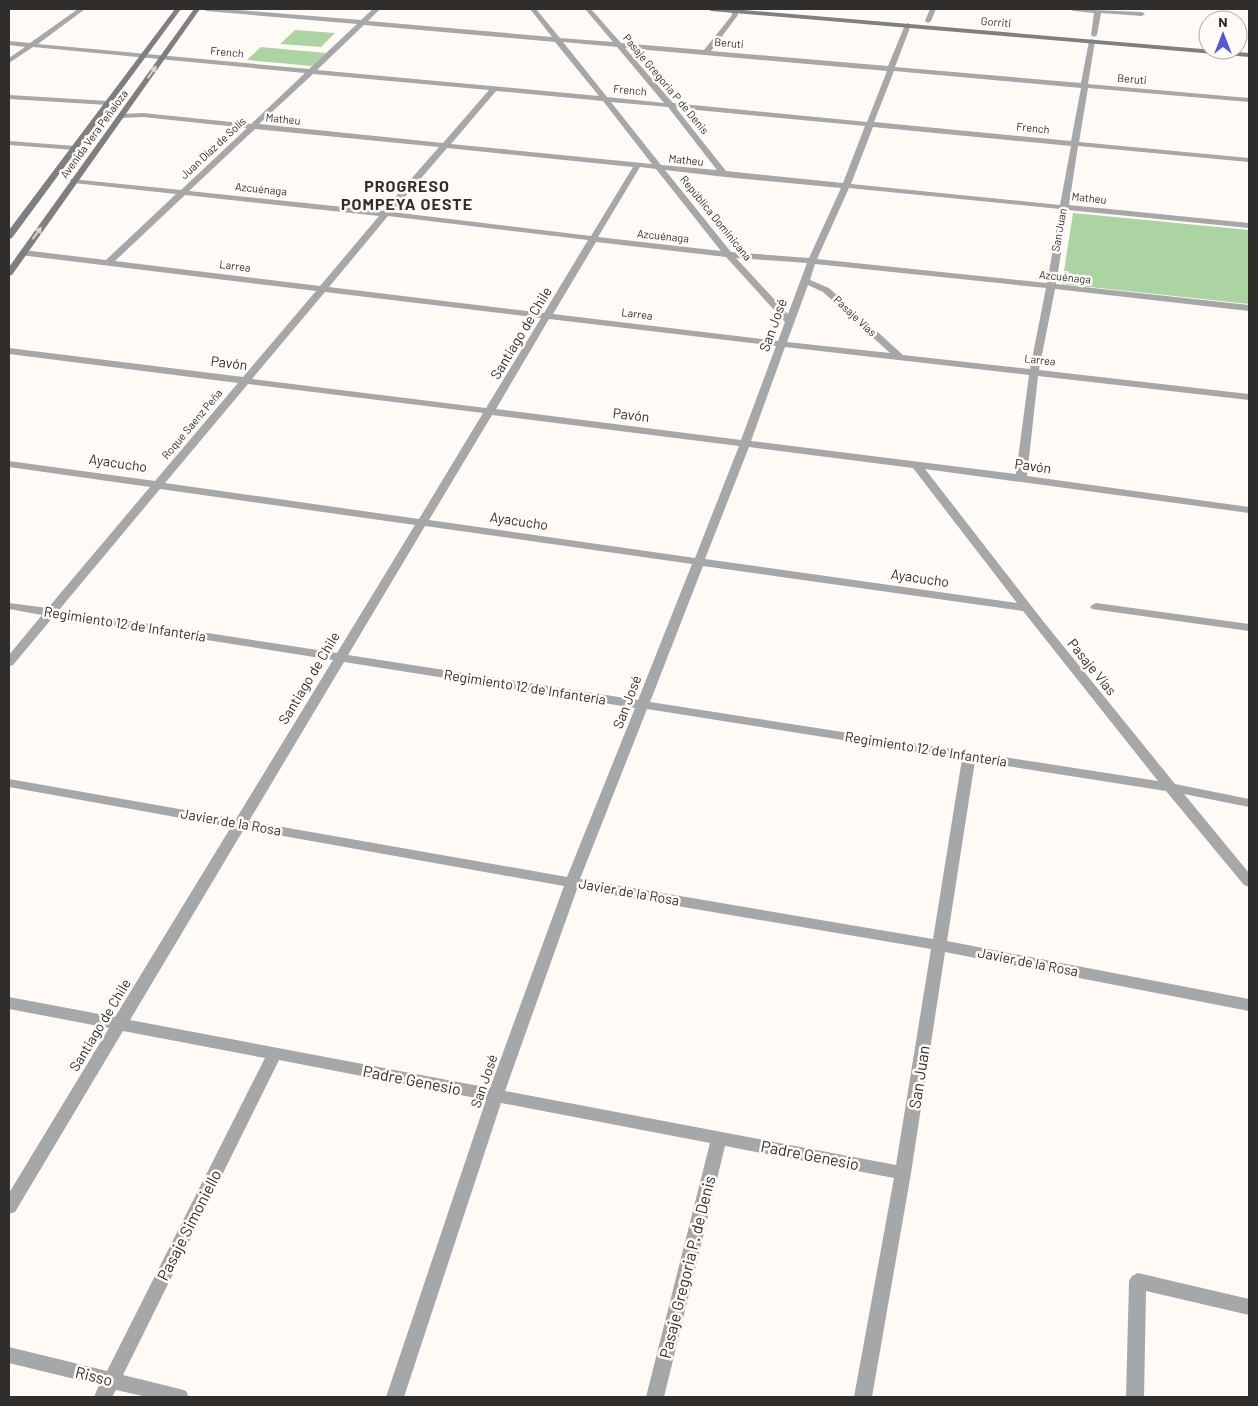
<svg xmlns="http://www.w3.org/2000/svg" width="1258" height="1406" font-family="Barlow,sans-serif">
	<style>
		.green { fill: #acd4a3 }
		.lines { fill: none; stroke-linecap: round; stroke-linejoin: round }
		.minor { fill: #a5a7a9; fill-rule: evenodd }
		.secondary { fill: #7d7f82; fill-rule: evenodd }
		.oneway { fill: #d8d5d2 }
		.labels { text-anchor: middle; stroke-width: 5; stroke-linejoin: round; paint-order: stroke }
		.far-street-label { font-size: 11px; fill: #302e2d; stroke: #fffaf5 }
		.street-label { font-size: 14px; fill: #302e2d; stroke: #fffaf5 }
		.far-district-label { font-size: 16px; font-weight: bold; letter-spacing: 1px; fill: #302e2d; stroke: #fffaf5 }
		.near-street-label { font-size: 16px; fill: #302e2d; stroke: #fffaf5 }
	</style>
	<rect width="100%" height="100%" fill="#fffaf5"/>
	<!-- green -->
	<path class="green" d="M295,30L335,33L321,47L280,44Z
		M261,47L326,53L312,66L247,60Z
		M1073,213L1249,230V304L1062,284Z"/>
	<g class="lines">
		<!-- minor -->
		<path class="minor" d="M78,9H85L38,44L309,69L357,24L206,11L203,9H226L361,20L373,9H380L368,21L552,37L530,9H536L560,38L613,42L585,9H591L621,43L704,50L732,15L731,9H737L738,15L711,51L888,66L905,25L908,23L911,25L895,67L1081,83L1089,41L1092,39L1095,41L1088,84L1249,98V102L1088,88L1079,142L1249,158V162L1078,146L1069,205L1249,223V228L1068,210L1056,284L1249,305V311L1055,289L1039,370L1249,394V400L1038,376L1027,476L1249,507V513L925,469L1043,621L1175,784L1249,799V807L1184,794L1249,873V887L1244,885L1166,791L975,761L947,941L1249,999V1011L945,952L911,1173L872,1397H854L894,1178L725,1146L664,1397H646L710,1143L501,1103L404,1397H386L486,1100L279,1060L123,1375L180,1389L186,1391L189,1397H147L116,1390L112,1397H94L99,1385L9,1363V1347L107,1371L265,1058L123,1031L15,1212L9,1214V1193L109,1028L9,1009V997L115,1017L231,827L9,787V779L236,819L333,660L54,616L13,665L9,666V655L42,615L9,609V603L48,608L150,487L9,467V461L155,481L238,383L9,354V348L243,377L316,291L20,255L19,253L23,250L106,260L176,194L74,183L70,181L71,179L181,190L247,128L143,117L121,118H118V114L143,113L251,124L305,73L33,47L9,63V58L25,47L9,45V41L30,43ZM364,25L555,42L599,96L317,70ZM563,42L617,47L664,103L607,97ZM625,48L887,71L867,122L673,103ZM894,71L1081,88L1071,141L874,122ZM313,74L489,90L443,143L259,124ZM496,91L603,101L652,164L451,144ZM611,102L668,107L717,170L661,165ZM676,108L865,126L843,183L726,171ZM873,127L1071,146L1060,205L851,184ZM255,129L439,147L383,211L189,191ZM447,148L633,167L591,236L392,212ZM640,167L656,169L721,251L598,237ZM665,170L725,177L841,188L809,258L731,252ZM849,188L1060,209L1047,283L817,259ZM185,195L379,216L320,286L115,261ZM388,216L588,240L544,313L329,287ZM596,242L726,257L785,322L778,341L553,314ZM736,258L807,263L788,314ZM815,264L1046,288L1030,369L903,355L829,288L810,280ZM808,285L823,292L890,353L787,342ZM325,292L541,318L486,408L252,379ZM549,319L776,346L741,440L496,409ZM785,347L1029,375L1016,474L751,441ZM248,384L483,413L419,519L165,483ZM492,415L739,446L695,558L429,520ZM749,447L913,468L1017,603L705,559ZM160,489L415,525L337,653L59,610ZM425,526L692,564L638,700L348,655ZM703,566L1023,611L1158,781L650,702ZM344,662L635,708L567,877L249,821ZM647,709L962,759L933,939L580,879ZM244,829L564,886L490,1088L130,1020ZM577,889L931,949L896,1165L505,1091Z
			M930,9H936L931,21L928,23L925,21Z
			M1070,9L1142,12L1145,14L1142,16L1101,13L1097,35L1094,37L1091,35L1094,13L1073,11Z
			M9,95L108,101L112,103L108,105L9,99Z
			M9,141L75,146L79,148L75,150L9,145Z
			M1096,603L1249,624V631L1092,609L1090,607L1092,605Z
			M1138,1273L1249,1299V1315L1146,1291L1144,1397H1126L1129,1281L1132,1276Z"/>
		<!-- secondary -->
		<path class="secondary" d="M175,9H181L12,238L9,239V230Z
			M194,9H200L12,275L9,276V267Z
			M708,9H732L1249,53V57L711,11Z"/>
	</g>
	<!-- one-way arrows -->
	<defs><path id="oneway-solid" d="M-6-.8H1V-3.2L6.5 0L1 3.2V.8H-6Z" transform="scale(1.25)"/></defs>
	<g class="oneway">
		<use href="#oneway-solid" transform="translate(152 72) rotate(-55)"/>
		<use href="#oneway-solid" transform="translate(37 233) rotate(-54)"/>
	</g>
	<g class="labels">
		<!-- far-street labels -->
		<g class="far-street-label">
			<text transform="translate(996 22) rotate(5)" y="4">Gorriti</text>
			<text transform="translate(729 43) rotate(5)" y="4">Beruti</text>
			<text transform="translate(227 52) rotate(5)" y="4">French</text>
			<text transform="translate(1132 79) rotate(5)" y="4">Beruti</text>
			<text transform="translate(666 84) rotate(50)" y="4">Pasaje Gregoria P de Denis</text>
			<text transform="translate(630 90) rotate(5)" y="4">French</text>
			<text transform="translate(283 119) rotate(6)" y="4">Matheu</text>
			<text transform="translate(1033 128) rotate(6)" y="4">French</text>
			<text transform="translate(94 134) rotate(-54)" y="4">Avenida Vera Peñaloza</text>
			<text transform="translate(213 148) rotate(-43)" y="4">Juan Díaz de Solís</text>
			<text transform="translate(686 160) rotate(6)" y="4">Matheu</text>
			<text transform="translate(261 189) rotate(6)" y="4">Azcuénaga</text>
			<text transform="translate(1089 198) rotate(6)" y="4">Matheu</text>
			<text transform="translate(716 218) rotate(51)" y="4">República Dominicana</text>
			<text transform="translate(1059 230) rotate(-80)" y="4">San Juan</text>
			<text transform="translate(663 236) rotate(6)" y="4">Azcuénaga</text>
			<text transform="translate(235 266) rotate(7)" y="4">Larrea</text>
			<text transform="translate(1065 277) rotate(6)" y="4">Azcuénaga</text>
			<text transform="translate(637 314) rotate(7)" y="4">Larrea</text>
			<text transform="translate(855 316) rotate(43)" y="4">Pasaje Vías</text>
			<text transform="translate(1040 360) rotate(6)" y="4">Larrea</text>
			<text transform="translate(192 424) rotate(-50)" y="4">Roque Saenz Peña</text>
		</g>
		<!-- street labels -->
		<g class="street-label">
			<text transform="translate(773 325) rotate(-70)" y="5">San José</text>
			<text transform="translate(521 333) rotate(-59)" y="5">Santiago de Chile</text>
			<text transform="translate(229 363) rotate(7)" y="5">Pavón</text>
			<text transform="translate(631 415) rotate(7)" y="5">Pavón</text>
			<text transform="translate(118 463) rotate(8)" y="5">Ayacucho</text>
			<text transform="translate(1033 466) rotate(8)" y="5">Pavón</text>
			<text transform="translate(519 521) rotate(8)" y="5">Ayacucho</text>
			<text transform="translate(920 578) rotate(8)" y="5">Ayacucho</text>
			<text transform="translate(125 624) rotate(9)" y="5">Regimiento 12 de Infantería</text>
			<text transform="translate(1092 667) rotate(51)" y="5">Pasaje Vías</text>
			<text transform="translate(309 678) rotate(-59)" y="5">Santiago de Chile</text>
			<text transform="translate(525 687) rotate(9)" y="5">Regimiento 12 de Infantería</text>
			<text transform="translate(627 702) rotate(-69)" y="5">San José</text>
			<text transform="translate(926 749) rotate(9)" y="5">Regimiento 12 de Infantería</text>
			<text transform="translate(231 822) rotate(10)" y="5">Javier de la Rosa</text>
			<text transform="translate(629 892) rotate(10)" y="5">Javier de la Rosa</text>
			<text transform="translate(1028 962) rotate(11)" y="5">Javier de la Rosa</text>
			<text transform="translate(100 1025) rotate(-59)" y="5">Santiago de Chile</text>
			<text transform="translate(484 1081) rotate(-71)" y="5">San José</text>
		</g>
		<!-- far-district labels -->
		<g class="far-district-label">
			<text x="407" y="192">PROGRESO<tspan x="407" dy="18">POMPEYA OESTE</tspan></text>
		</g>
		<!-- near-street labels -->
		<g class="near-street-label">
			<text transform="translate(919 1077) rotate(-81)" y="6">San Juan</text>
			<text transform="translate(412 1080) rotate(11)" y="6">Padre Genesio</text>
			<text transform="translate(810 1155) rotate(11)" y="6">Padre Genesio</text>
			<text transform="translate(189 1225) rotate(-63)" y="6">Pasaje Simoniello</text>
			<text transform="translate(687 1267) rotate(-76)" y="6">Pasaje Gregoria P. de Denis</text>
			<text transform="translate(94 1376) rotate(14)" y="6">Risso</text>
		</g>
	</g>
	<!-- border -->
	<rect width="1258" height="1406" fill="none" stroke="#302e2d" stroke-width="20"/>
	<!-- north arrow -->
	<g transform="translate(1223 35)"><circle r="24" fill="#fffaf5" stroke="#aca8a5"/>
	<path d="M0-4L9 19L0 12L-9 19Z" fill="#5358cf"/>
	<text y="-8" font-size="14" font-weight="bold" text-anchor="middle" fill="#302e2d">N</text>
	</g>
</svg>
